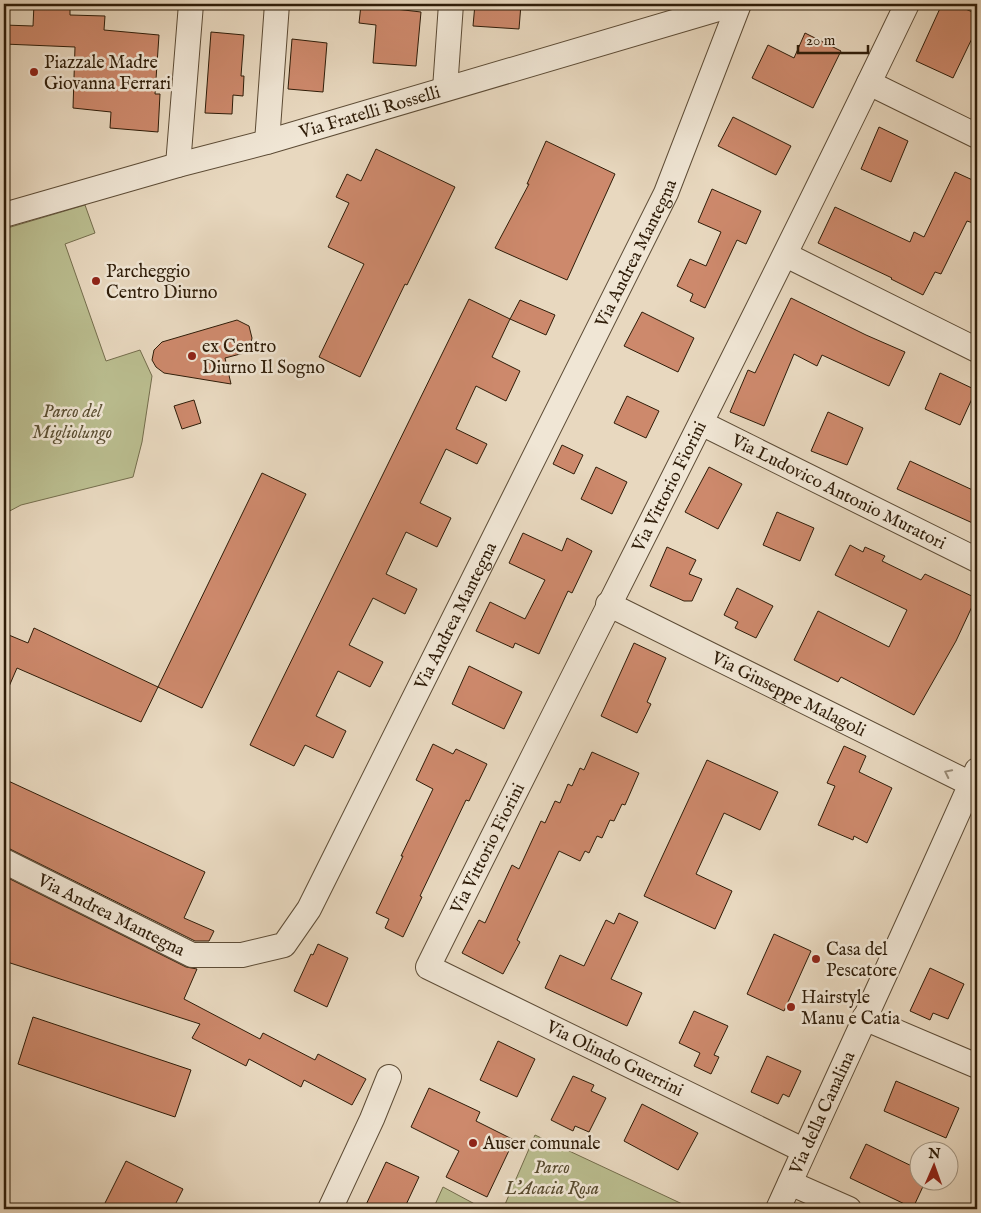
<svg xmlns="http://www.w3.org/2000/svg" width="981" height="1213" font-family="'IM FELL English',serif">
	<style>
		.green { fill: #babd8f; stroke: #746d4c }
		.building { fill: #cd896c; stroke: #2f1d09 }
		.lines { fill: none; stroke-linecap: round; stroke-linejoin: round }
		.minor-casing { stroke: #5d4c36; stroke-width: 26 }
		.minor { stroke: #f0e6d5; stroke-width: 24 }
		.oneway { stroke: #998c79 }
		.poi-dot { fill: #8f2418; stroke: #f0e6d5; stroke-width: 2 }
		.labels { text-anchor: middle; stroke-width: 5; stroke-linejoin: round; paint-order: stroke }
		.poi-label { font-size: 18px; fill: #2f1d09; stroke: #f0e6d5; text-anchor: start }
		.street-label { font-size: 18px; fill: #2f1d09; stroke: #f0e6d5 }
		.park-label { font-size: 18px; font-style: italic; fill: #594d31; stroke: #f0e6d5 }
	</style>
	<rect width="100%" height="100%" fill="#e8d8bf"/>
	<filter id="stains"><feTurbulence type="fractalNoise" baseFrequency=".004" numOctaves="4"/><feColorMatrix values="0 0 0 0 .2 0 0 0 0 .09 0 0 0 0 .02 0 0 0 .5 -.17"/></filter>
	<radialGradient id="worn" r=".72"><stop offset=".6" stop-color="#630" stop-opacity="0"/><stop offset="1" stop-color="#630" stop-opacity=".3"/></radialGradient>
	<!-- green -->
	<path class="green" d="M85,205L95,233L65,244L106,361L140,350L152,376L142,442L133,477L21,505L4,514V229Z
		M535,1135L693,1209H503Z
		M443,1187L484,1209H433Z"/>
	<!-- building -->
	<path class="building" d="M34,4H70V15L105,16L104,30L159,35L155,94H160L158,132L110,128L111,112L73,108L75,47L4,44V25L33,26Z
		M475,4H521L519,29L473,26Z
		M942,4H954L977,14V28L953,78L916,61Z
		M361,5L421,12L416,66L373,63L376,25L359,23Z
		M211,32L244,35L241,76H244L243,96L233,95L232,114L205,113Z
		M805,33L841,51L813,108L752,78L768,45L794,58Z
		M292,39L327,43L323,92L288,89Z
		M733,117L791,146L776,175L718,146Z
		M879,127L908,141L891,182L861,169Z
		M546,141L615,174L567,280L495,248L529,184H527Z
		M376,149L455,187L407,285L405,284L360,377L319,357L364,264L328,247L349,203L336,197L347,174L361,181Z
		M955,172L977,182V213L973,223L967,221L941,274L935,272L923,295L891,279L892,278L818,243L835,207L910,242L914,232L924,237Z
		M712,189L761,211L746,244L737,240L705,308L690,301L693,294L677,286L690,259L706,266L721,232L698,222Z
		M791,298L866,335L905,352L889,386L822,355L817,366L794,354L764,426L730,412L748,370L755,373Z
		M469,299L510,319L492,357L520,371L506,401L476,386L456,429L487,444L477,464L446,449L420,503L451,518L437,547L406,532L386,574L417,589L405,614L373,598L349,645L383,662L370,687L338,671L316,716L346,731L333,758L305,745L294,766L250,745Z
		M520,300L555,315L546,335L510,319Z
		M642,312L694,338L678,372L624,346Z
		M237,320L249,326L252,338L250,347L244,353L225,358L231,384L164,373L156,367L152,360L154,350L162,342Z
		M940,373L976,390L960,425L925,409Z
		M627,396L659,411L646,438L614,423Z
		M194,400L201,423L182,429L174,406Z
		M828,412L863,428L847,465L811,451Z
		M562,445L583,455L574,474L553,464Z
		M910,461L977,492V525L897,489Z
		M596,467L627,482L612,514L581,499Z
		M709,467L742,484L718,529L685,512Z
		M262,473L306,494L202,708L158,687Z
		M777,512L814,528L800,561L763,545Z
		M523,533L562,551L567,538L592,551L572,593L568,591L539,654L515,643L513,648L476,631L490,602L525,619L545,580L509,563Z
		M850,545L863,552L865,547L885,556L882,561L921,580L925,574L976,598L956,641L914,715L841,677L838,682L794,660L818,611L889,647L907,610L835,575Z
		M667,547L696,560L689,574L702,579L692,601H684L650,586Z
		M737,588L773,606L756,638L735,628L738,622L724,615Z
		M34,628L158,687L141,722L17,668L4,698V633L28,643Z
		M634,643L666,658L647,702L651,704L637,733L601,716Z
		M469,666L522,692L504,729L452,704Z
		M433,744L453,754L456,749L487,764L469,801L466,800L420,896L422,897L403,937L385,928L389,919L376,913L403,856H401L433,789L416,780Z
		M844,746L866,756L859,772L892,788L867,843L854,836L853,840L818,825L835,786L827,783Z
		M592,752L639,773L625,805L622,804L614,821L610,820L602,838L597,836L589,853L585,851L580,861L559,851L517,940L520,942L503,974L462,953L479,920L485,923L512,865L519,869L541,821L545,823L555,801L560,803L568,784L572,786L580,768L584,770Z
		M707,760L778,792L760,830L724,813L696,874L732,891L715,929L644,896Z
		M4,779L205,872L184,918L214,931L209,941H195L10,849L4,847Z
		M4,876L186,967L197,969L184,999L260,1039L263,1033L315,1060L318,1054L366,1079L352,1105L304,1080L301,1087L249,1059L246,1066L192,1038L200,1024L4,961Z
		M619,913L638,922L611,979L642,993L627,1026L545,988L560,955L584,966L606,920L614,924Z
		M774,934L811,951L784,1011L747,994Z
		M318,944L348,958L327,1007L294,991L311,954L313,955Z
		M930,968L964,984L948,1019L933,1013L930,1020L910,1011Z
		M694,1011L728,1026L714,1055L719,1057L711,1074L694,1066L700,1053L679,1043Z
		M33,1017L191,1070L175,1117L18,1064Z
		M498,1041L535,1059L517,1097L480,1080Z
		M767,1056L801,1071L789,1097L783,1094L778,1104L751,1092Z
		M573,1076L594,1085L591,1091L606,1098L589,1132L575,1126L573,1131L551,1120Z
		M896,1081L959,1108L946,1138L884,1111Z
		M429,1088L480,1112L476,1121L514,1140L487,1197L446,1177L459,1151L411,1127Z
		M642,1104L698,1133L678,1170L624,1141Z
		M866,1144L918,1169V1180H926L913,1208L850,1178Z
		M126,1161L183,1189L173,1209H102Z
		M386,1162L419,1177L404,1209H364Z"/>
	<g class="lines">
		<defs>
			<g id="minor">
				<path d="M869,83L977,136"/>
				<path d="M445,89L451,4"/>
				<path d="M267,142L277,4"/>
				<path d="M178,165L191,4"/>
				<path id="s1" d="M4,215L178,165L267,142L735,4"/>
				<path d="M786,255L977,350"/>
				<path id="s2" d="M701,423L977,560"/>
				<path id="s3" d="M608,604L971,784"/>
				<path id="s4" d="M4,861L192,955H242L284,945L309,909L666,193L739,4"/>
				<path d="M864,1018L977,1066"/>
				<path id="s5" d="M803,1150L428,967C587,646 752,327 907,4"/>
				<path d="M790,1183L849,1209"/>
				<path d="M330,1209L372,1119L389,1077"/>
				<path id="s6" d="M778,1209C844,1063 912,917 977,770"/>
			</g>
		</defs>
		<!-- minor casing -->
		<use href="#minor" class="minor-casing"/>
		<!-- minor -->
		<use href="#minor" class="minor"/>
	</g>
	<!-- one-way arrows -->
	<defs><path id="oneway-chevron" d="M-2-3.5L2.5 0L-2 3.5" fill="none" stroke-width="1.6" stroke-linecap="round" stroke-linejoin="round" transform="scale(1.25)"/></defs>
	<use class="oneway" href="#oneway-chevron" transform="translate(948 773) rotate(-154)"/>
	<!-- markers -->
	<g class="poi-dot">
		<circle cx="34" cy="72" r="5"/>
		<circle cx="96" cy="281" r="5"/>
		<circle cx="192" cy="356" r="5"/>
		<circle cx="816" cy="959" r="5"/>
		<circle cx="791" cy="1007" r="5"/>
		<circle cx="473" cy="1143" r="5"/>
	</g>
	<g class="labels">
		<!-- poi labels -->
		<g class="poi-label">
			<text x="44" y="68">Piazzale Madre<tspan x="44" dy="21">Giovanna Ferrari</tspan></text>
			<text x="106" y="277">Parcheggio<tspan x="106" dy="21">Centro Diurno</tspan></text>
			<text x="202" y="352">ex Centro<tspan x="202" dy="21">Diurno Il Sogno</tspan></text>
			<text x="826" y="955">Casa del<tspan x="826" dy="21">Pescatore</tspan></text>
			<text x="801" y="1003">Hairstyle<tspan x="801" dy="21">Manu e Catia</tspan></text>
			<text x="483" y="1149">Auser comunale</text>
		</g>
		<!-- street labels -->
		<g class="street-label">
			<text dy="6" stroke="none"><textPath href="#s1" startOffset="380">Via Fratelli Rosselli</textPath></text>
			<text dy="6" stroke="none"><textPath href="#s4" startOffset="1080">Via Andrea Mantegna</textPath></text>
			<text dy="6" stroke="none"><textPath href="#s5" startOffset="955">Via Vittorio Fiorini</textPath></text>
			<text dy="6" stroke="none"><textPath href="#s2" startOffset="154">Via Ludovico Antonio Muratori</textPath></text>
			<text dy="6" stroke="none"><textPath href="#s4" startOffset="675">Via Andrea Mantegna</textPath></text>
			<text dy="6" stroke="none"><textPath href="#s3" startOffset="202">Via Giuseppe Malagoli</textPath></text>
			<text dy="6" stroke="none"><textPath href="#s5" startOffset="550">Via Vittorio Fiorini</textPath></text>
			<text dy="6" stroke="none"><textPath href="#s4" startOffset="120">Via Andrea Mantegna</textPath></text>
			<text transform="translate(615 1058) rotate(26)" y="6">Via Olindo Guerrini</text>
			<text dy="6" stroke="none"><textPath href="#s6" startOffset="106">Via della Canalina</textPath></text>
		</g>
		<!-- park labels -->
		<g class="park-label">
			<text x="72" y="417">Parco del<tspan x="72" dy="21">Migliolungo</tspan></text>
			<text x="552" y="1173">Parco<tspan x="552" dy="21">L'Acacia Rosa</tspan></text>
		</g>
	</g>
	<!-- margin -->
	<rect width="981" height="1213" fill="none" stroke="#e8d8bf" stroke-width="20"/>
	<rect x="5" y="5" width="971" height="1203" fill="none" stroke="#2f1d09" stroke-width="2.5"/>
	<rect x="10" y="10" width="961" height="1193" fill="none" stroke="#2f1d09"/>
	<!-- north arrow -->
	<g transform="translate(934 1166) rotate(2)"><circle r="24" fill="#f0e6d5" stroke="#a39683"/>
	<path d="M0-4L9 19L0 12L-9 19Z" fill="#8f2418"/>
	<text y="-8" font-size="14" font-weight="bold" text-anchor="middle" fill="#2f1d09">N</text>
	</g>
	<!-- scale -->
	<path d="M798 45v8h70v-8" fill="none" stroke="#2f1d09" stroke-width="2.5"/>
	<text x="806" y="45" font-size="15" fill="#2f1d09" stroke="#f0e6d5" stroke-width="4" paint-order="stroke">20 m</text>
	<rect width="100%" height="100%" filter="url(#stains)"/>
	<rect width="100%" height="100%" fill="url(#worn)"/>
</svg>
